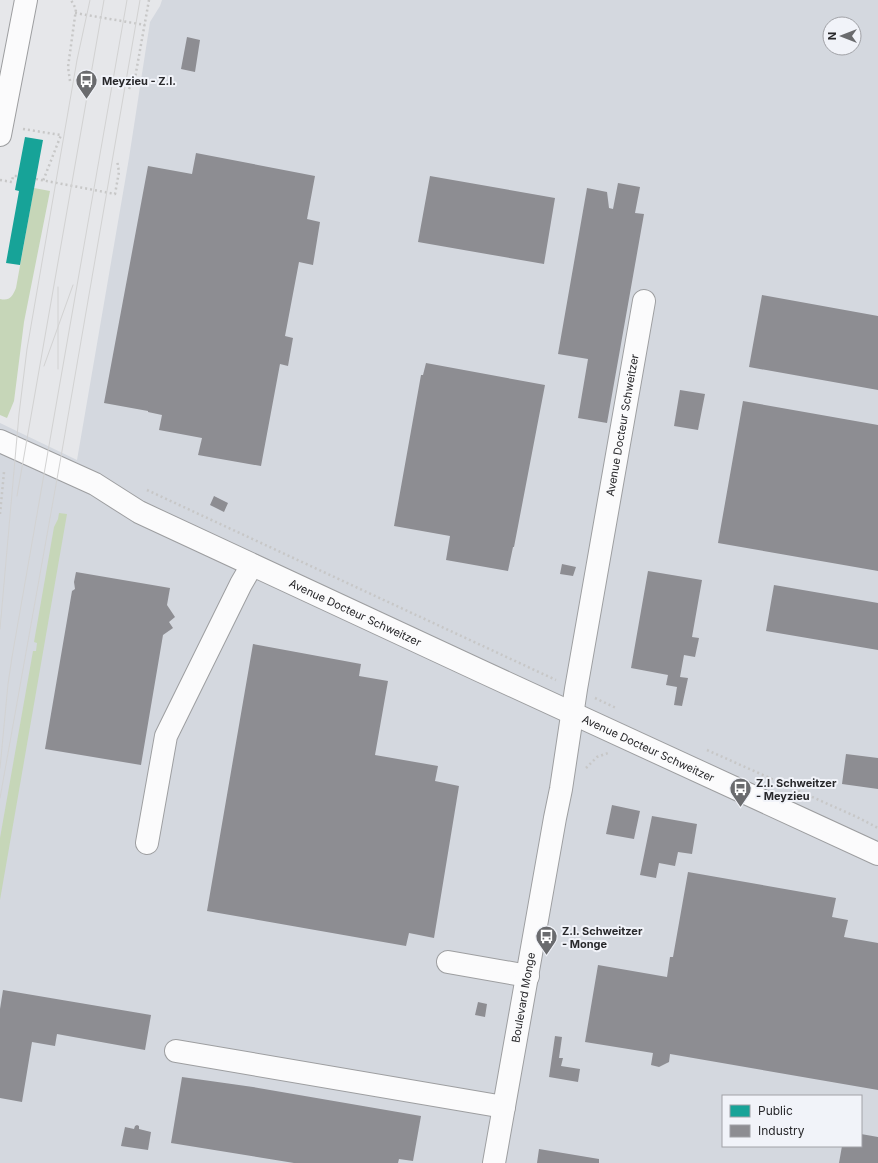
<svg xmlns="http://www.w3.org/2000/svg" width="878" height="1163" font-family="Inter,sans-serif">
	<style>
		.built { fill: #d4d8df; fill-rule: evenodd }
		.green { fill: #c6d6b8 }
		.public { fill: #17a398 }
		.industry { fill: #8d8d92 }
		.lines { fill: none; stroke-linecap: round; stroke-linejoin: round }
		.minor-casing { stroke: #9d9ea0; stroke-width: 24 }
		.path { stroke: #c7c7c7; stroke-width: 2.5; stroke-dasharray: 2 3; stroke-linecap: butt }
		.minor { stroke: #fbfbfc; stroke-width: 22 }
		.tram { stroke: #d2d2d2; stroke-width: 1 }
		.labels { text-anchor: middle; stroke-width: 4; stroke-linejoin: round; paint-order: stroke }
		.poi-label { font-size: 11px; font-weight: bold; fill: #28282b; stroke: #f1f3f9; text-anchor: start }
		.street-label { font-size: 11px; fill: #28282b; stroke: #f1f3f9 }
	</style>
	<rect width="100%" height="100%" fill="#e6e7ea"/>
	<!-- built -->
	<path class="built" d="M162,0H878V1163H0V423L77,460L129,158L150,22L160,6ZM830,24H854V48H830ZM723,1096H861V1146H723Z"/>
	<!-- green -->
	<path class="green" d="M34,188L50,191L24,322L14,401L7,418L0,415V299C10,301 12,297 16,288Z
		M59,513L67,514L0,900V838L33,651H36L37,643L34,642L54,527L58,519Z"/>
	<!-- public -->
	<path class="public" d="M25,137L43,140L20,265L6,263L19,191L15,190Z"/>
	<!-- industry -->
	<path class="industry" d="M187,37L200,40L195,72L181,69Z
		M196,153L315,176L307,219L320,222L313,265L299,262L285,336L293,338L288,366L280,364L261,466L198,455L202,438L159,430L162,415L148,412V411L104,403L148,166L192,174Z
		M430,176L555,198L544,264L418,242Z
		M618,183L640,187L635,213L644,214L607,423L578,418L588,359L558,354L587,188L607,192L609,208L613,209Z
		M762,295L878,316V390L749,367Z
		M426,363L545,385L514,547H513L508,571L446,560L450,536L394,526L421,375H423Z
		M680,390L705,394L698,430L674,426Z
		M743,401L878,425V571L718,543Z
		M214,496L228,503L224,512L210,505Z
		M562,564L576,567L573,576L560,574Z
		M648,571L702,580L692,637L699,638L695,657L684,655L680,677L688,678L682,706L674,705L677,687L666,685L668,675L631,668Z
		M76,572L170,588L167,605L175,617L169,622L173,628L163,635L141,765L45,749L72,591L75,589L74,582Z
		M774,585L878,603V650L766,631Z
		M253,644L361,664L359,676L388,681L375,755L438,766L435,781L459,786L434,938L409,933L406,946L207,911Z
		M846,754L878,758V789L842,784Z
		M612,805L640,811L634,839L606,834Z
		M652,816L697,824L692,854L678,852L675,866L659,863L656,878L640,875Z
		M688,872L836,898L832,917L848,920L844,937L878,943V1090L670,1054L669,1062L659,1067L651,1065L653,1053L585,1042L598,965L667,977L670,957H673Z
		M3,990L151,1015L145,1050L57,1034L55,1046L32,1042L22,1102L0,1098V1009Z
		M478,1002L487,1004L485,1017L475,1015Z
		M555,1036L562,1037L559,1058H563L561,1066L580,1069L578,1082L549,1077Z
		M182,1077L253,1087L421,1116L413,1161L399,1159L398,1163H294L171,1143Z
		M137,1125L139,1126V1129L151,1132L148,1150L121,1146L125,1127L134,1129L135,1126Z
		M861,1134L878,1137V1163H839L842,1146H861Z
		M539,1149L599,1159V1163H537Z"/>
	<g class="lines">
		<defs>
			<g id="minor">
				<path d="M0,135L26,0"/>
				<path id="s1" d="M0,441L95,484L139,512C385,627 631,741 878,854"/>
				<path d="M147,843L166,736L241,584L252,565"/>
				<path d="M448,962L528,976"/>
				<path d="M176,1051L504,1107"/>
				<path id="s2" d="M494,1163L555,818L561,789L576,689L644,301"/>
			</g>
		</defs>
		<!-- minor casing -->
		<use href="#minor" class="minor-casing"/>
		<!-- path -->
		<path class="path" d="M75,13L145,25
			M70,81L68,67L76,9L71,0
			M129,89L135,78L149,0
			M23,129L61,135L43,181
			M36,179L115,194L119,172L117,160
			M0,180L12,182L13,176H18
			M147,490L556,680
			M0,514L4,472
			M595,698L616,708
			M707,750L857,817L878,828
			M586,768L597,757L608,753"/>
		<!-- minor -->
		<use href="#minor" class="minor"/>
		<!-- tram -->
		<path class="tram" d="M44,366L73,285
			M58,369V287
			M17,496L104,0
			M0,629L19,414L27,349L77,60L90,0
			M0,768L8,684L12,657L127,0
			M0,798L62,451L140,0"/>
	</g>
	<!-- icons -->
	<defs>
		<symbol id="bus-pin" viewBox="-11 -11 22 30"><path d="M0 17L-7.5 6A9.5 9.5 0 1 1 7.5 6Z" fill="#6a6b6e" stroke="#f1f3f9"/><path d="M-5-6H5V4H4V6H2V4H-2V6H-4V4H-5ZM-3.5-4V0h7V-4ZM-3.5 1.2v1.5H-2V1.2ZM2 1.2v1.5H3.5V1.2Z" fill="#fff"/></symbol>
	</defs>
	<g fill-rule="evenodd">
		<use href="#bus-pin" x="74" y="68" width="25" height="34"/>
		<use href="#bus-pin" x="728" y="776" width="25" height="34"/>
		<use href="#bus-pin" x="534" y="924" width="25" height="34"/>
	</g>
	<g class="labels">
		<!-- poi labels -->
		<g class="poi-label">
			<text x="102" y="85">Meyzieu - Z.I.</text>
			<text x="756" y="787">Z.I. Schweitzer<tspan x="756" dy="13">- Meyzieu</tspan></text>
			<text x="562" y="935">Z.I. Schweitzer<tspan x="562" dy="13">- Monge</tspan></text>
		</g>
		<!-- street labels -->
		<g class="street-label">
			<text dy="4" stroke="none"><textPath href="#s2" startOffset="749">Avenue Docteur Schweitzer</textPath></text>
			<text dy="4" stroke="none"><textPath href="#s1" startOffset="395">Avenue Docteur Schweitzer</textPath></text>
			<text dy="4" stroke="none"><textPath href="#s1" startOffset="718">Avenue Docteur Schweitzer</textPath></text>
			<text dy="4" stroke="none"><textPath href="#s2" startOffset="168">Boulevard Monge</textPath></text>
		</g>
	</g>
	<!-- legend -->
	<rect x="722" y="1095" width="140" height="52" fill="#f1f3f9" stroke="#a1a2a7"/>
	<rect x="730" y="1105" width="20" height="12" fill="#17a398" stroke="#a1a2a7"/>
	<text x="758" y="1115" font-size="12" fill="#28282b">Public</text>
	<rect x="730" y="1125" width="20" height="12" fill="#8d8d92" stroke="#a1a2a7"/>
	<text x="758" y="1135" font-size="12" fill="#28282b">Industry</text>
	<!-- north arrow -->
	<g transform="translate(842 36) rotate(270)"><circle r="19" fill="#f1f3f9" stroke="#a1a2a7"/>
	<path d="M0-3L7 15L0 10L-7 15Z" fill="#6a6b6e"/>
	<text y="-6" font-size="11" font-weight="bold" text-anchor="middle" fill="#28282b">N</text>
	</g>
</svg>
